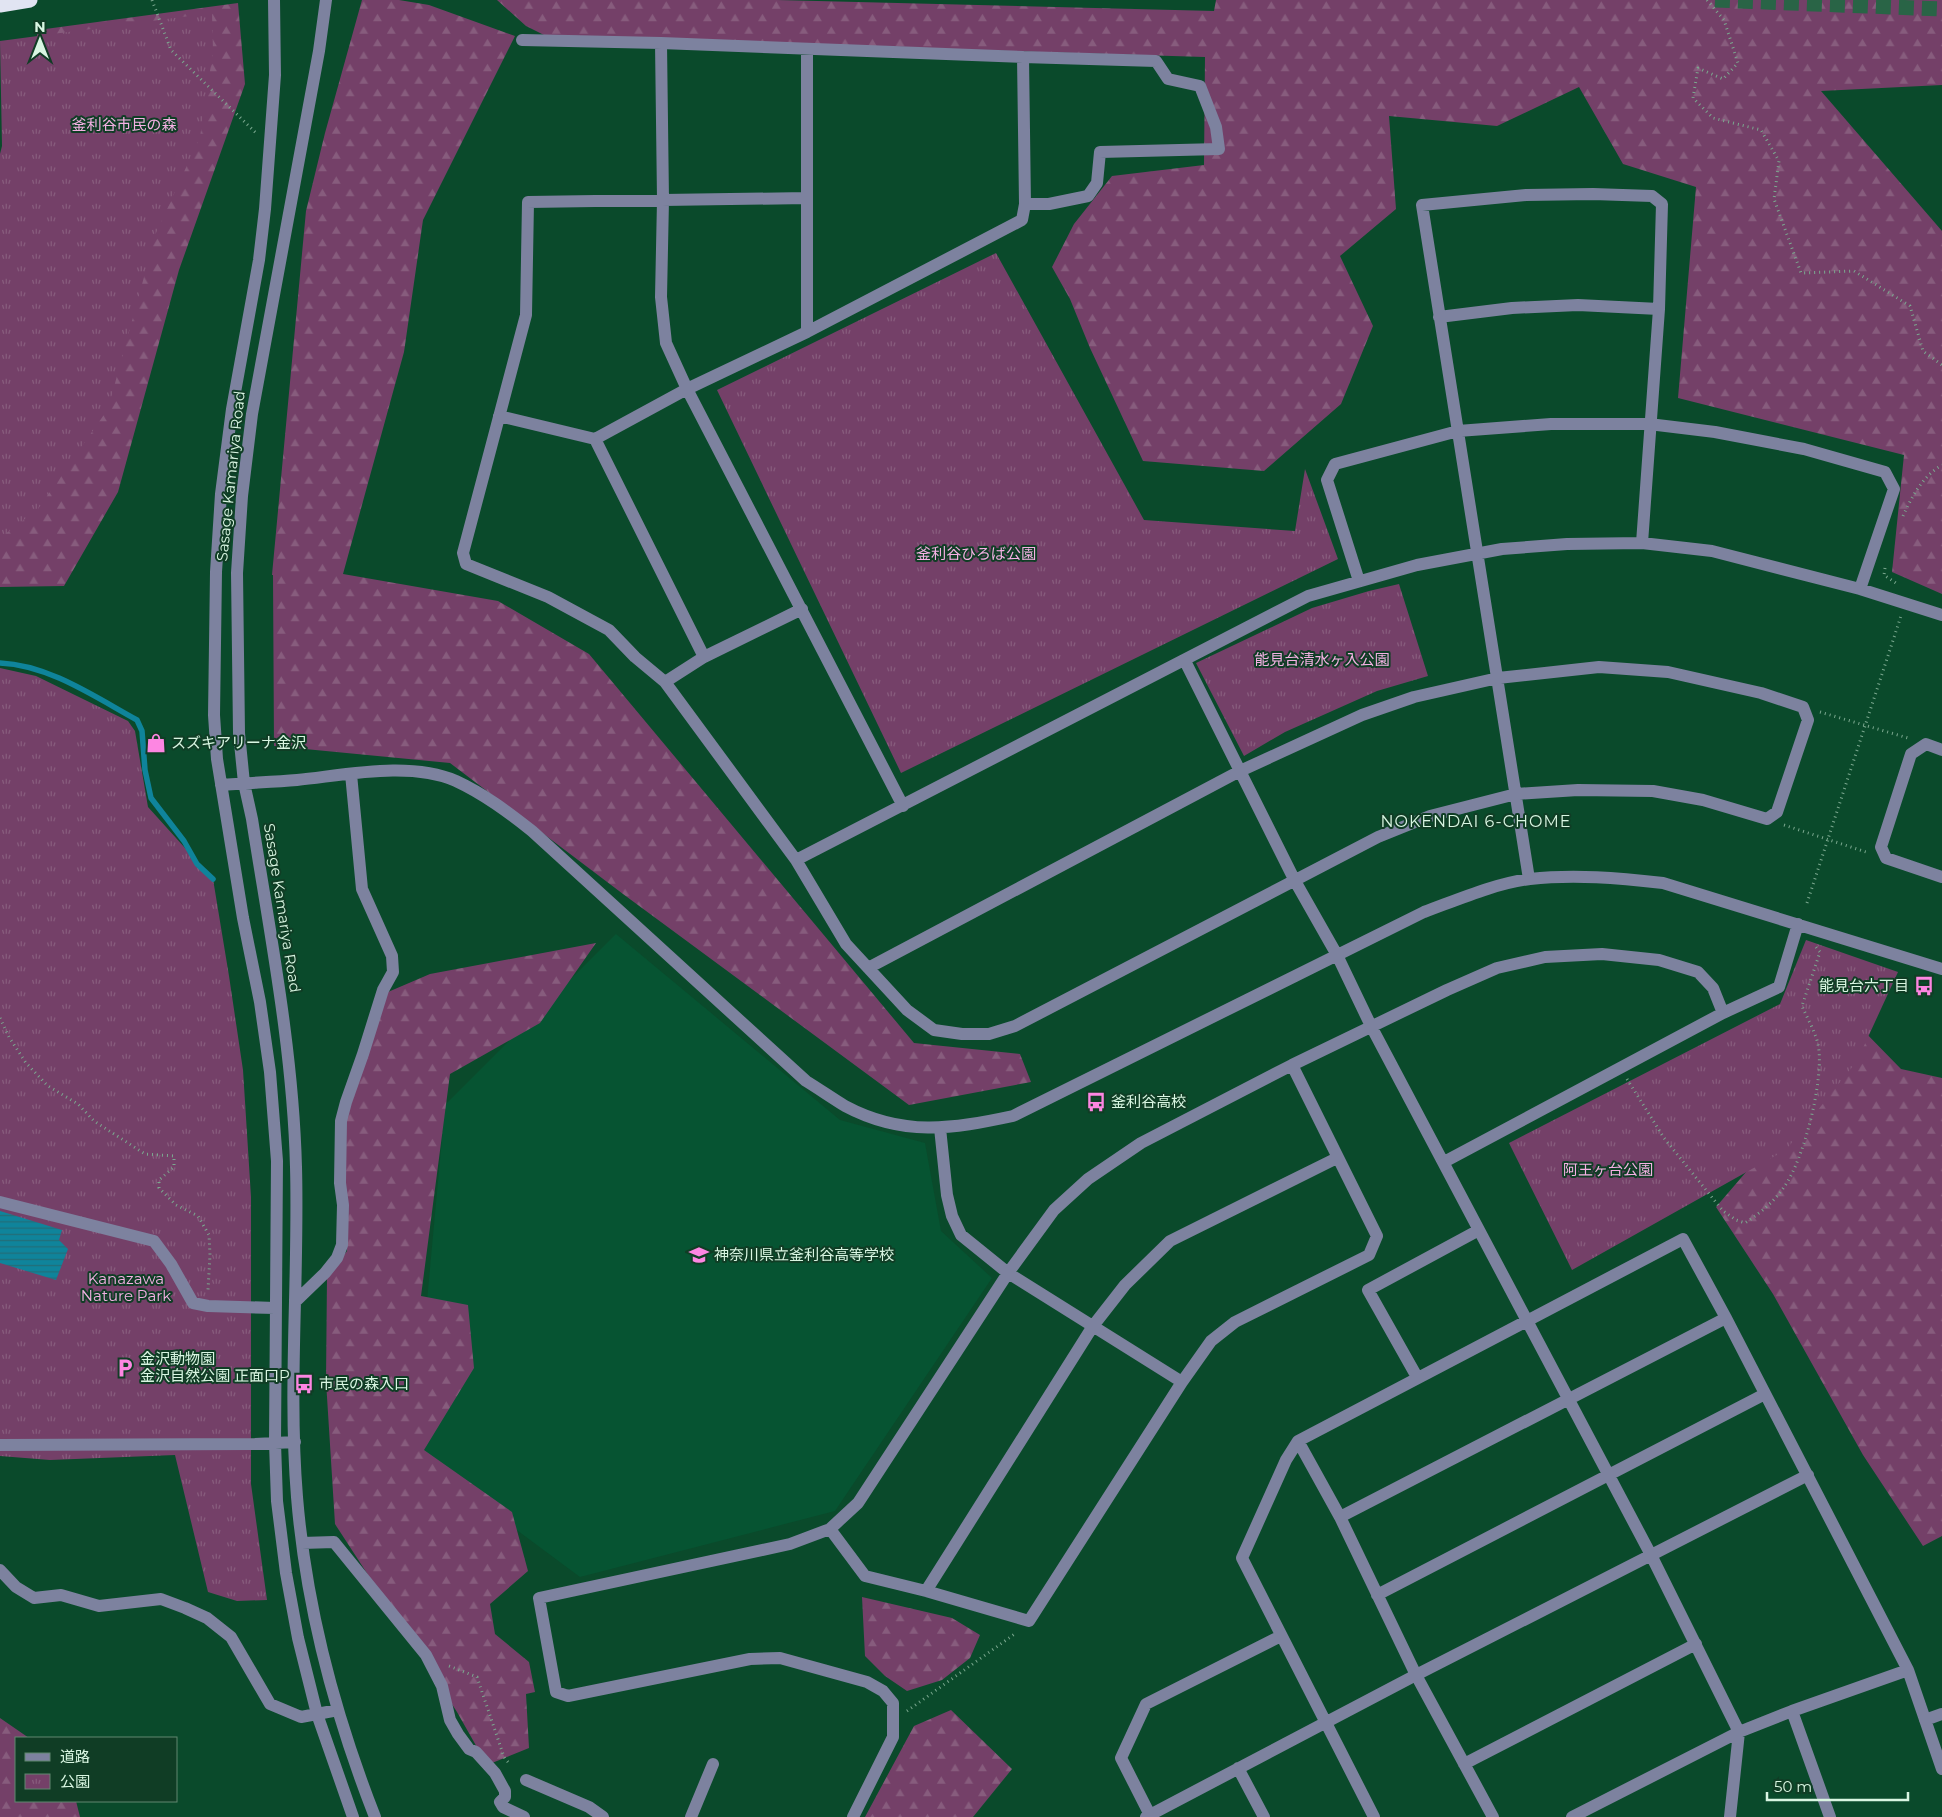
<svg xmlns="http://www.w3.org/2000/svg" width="1942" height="1817" font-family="Montserrat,'Noto Sans JP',sans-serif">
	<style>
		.built { fill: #065432 }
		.forest { fill: url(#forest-firs) }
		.park { fill: url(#park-tufts) }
		.water { fill: url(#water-rules) }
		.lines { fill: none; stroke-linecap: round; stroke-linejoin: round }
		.stream { stroke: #0f849b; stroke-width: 5.5 }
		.highway-tunnel { stroke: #296446; stroke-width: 15; stroke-dasharray: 15 8; stroke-linecap: butt }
		.path { stroke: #7ba88f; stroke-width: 3; stroke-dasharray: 1 4; stroke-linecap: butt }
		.minor { stroke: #7d829f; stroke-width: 12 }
		.highway { stroke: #e1e4f2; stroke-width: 15 }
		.labels { text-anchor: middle; stroke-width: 4; stroke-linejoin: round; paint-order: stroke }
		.park-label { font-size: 15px; fill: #f5b1e4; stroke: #103d25 }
		.street-label { font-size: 15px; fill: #d9f6e2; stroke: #103d25 }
		.poi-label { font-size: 15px; fill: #d9f6e2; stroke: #103d25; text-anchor: start }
		.neighbourhood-label { font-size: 16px; letter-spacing: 1px; fill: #d9f6e2; stroke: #103d25 }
	</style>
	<defs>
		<pattern id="forest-firs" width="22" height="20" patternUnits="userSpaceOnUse" patternTransform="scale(1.25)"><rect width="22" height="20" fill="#744068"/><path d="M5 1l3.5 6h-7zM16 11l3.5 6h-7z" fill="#875c7d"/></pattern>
		<pattern id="park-tufts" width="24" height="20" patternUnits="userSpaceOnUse" patternTransform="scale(1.25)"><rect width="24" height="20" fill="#744068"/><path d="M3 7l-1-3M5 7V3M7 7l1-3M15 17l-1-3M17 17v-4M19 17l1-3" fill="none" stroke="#875c7d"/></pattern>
		<pattern id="water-rules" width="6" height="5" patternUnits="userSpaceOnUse" patternTransform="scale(1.25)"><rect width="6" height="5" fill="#0f849b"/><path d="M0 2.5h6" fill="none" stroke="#236d78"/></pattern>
	</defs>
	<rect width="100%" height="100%" fill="#0a4a2b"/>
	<!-- built -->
	<path class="built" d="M616,934L840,1120L925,1143L941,1231L992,1278L835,1511L580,1577L413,1453L445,1105Z"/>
	<!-- forest -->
	<path class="forest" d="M362,0H399L429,5L515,36L423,220L404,352L343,574L498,601L589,654L914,1043L1020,1054L1031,1082L909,1105L623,894L450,763L274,746L273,575H272L306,211L325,133Z
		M497,0H777L1214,11L1216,0H1942V85L1821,91L1942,231V594L1892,572L1904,455L1678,398L1696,187L1623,164L1579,87L1497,126L1389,116L1396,209L1340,256L1373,326L1341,404L1264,471L1143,461L1090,348L1070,299L1052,267L1074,224L1112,176L1204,165L1205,57L548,37L526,26Z
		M238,3L245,84L179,270L118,492L64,586L0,587V246L38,30Z
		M596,943L540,1023L450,1074L421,1296L468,1305L474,1368L424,1450L512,1512L528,1571L490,1604L495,1634L529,1662L535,1692L526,1694L529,1748L487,1765L457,1712L335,1524L326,1381L327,1277L347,1251L345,1122L388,992L430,974Z
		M1858,1025L1901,1069L1942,1078V1536L1923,1546L1863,1455L1773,1294L1716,1207L1777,1136Z
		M862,1597L952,1618L980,1635L970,1658L942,1680L907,1691L885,1676L865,1656Z
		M951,1710L1012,1769L973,1817H865L914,1726Z
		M0,1718L29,1738H16V1801H76L80,1817H0Z"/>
	<!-- park -->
	<path class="park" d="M212,13L213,51L200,137L156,233L108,409L38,509L0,538V154L2,146L0,41Z
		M996,253L1144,520L1295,531L1305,469L1338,559L901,773L717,390Z
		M1399,584L1428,676L1377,691L1285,732L1244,756L1196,663L1312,608L1369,591Z
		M0,668L36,676L128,721L135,731L148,807L213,879L229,976L243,1070L251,1197V1484L267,1600L237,1601L208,1592L175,1455L50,1460L0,1456Z
		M1806,940L1898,972L1857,1061L1786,1150L1572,1270L1509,1143L1780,1004Z"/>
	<!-- water -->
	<path class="water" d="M0,1211L62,1230L59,1240L68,1249L56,1280L0,1263Z"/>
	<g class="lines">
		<!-- stream -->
		<path class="stream" d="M0,663C49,665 95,697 137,720L142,731L145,770L151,798L184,841L197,864L213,879"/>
		<!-- highway-tunnel -->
		<path class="highway-tunnel" d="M1715,0L1942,9"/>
		<!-- path -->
		<path class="path" d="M152,0L171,50L256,133
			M1707,0L1724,20L1738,63L1723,79L1698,68L1693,98L1713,118L1761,130L1779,161L1774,199L1801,273L1854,271L1910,306L1923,351L1942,365
			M1903,516C1912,496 1923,476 1942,465
			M1885,568L1884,575L1896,583
			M1820,712L1908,738
			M1784,825L1866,852
			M1807,903L1901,616
			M0,1018L9,1037L26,1063L48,1086L78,1104L94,1121L145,1154L174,1156V1167L159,1180V1188L176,1205L198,1216L209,1235L210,1255L208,1290
			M1627,1079L1664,1138L1723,1211L1736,1220L1745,1223C1760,1213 1774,1202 1784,1187C1804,1160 1825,1077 1818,1044C1815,1031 1807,1018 1802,1006L1820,952L1816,947
			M449,1666L477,1677L504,1757L508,1762
			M907,1711L1016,1633"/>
		<!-- minor -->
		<path class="minor" d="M274,0L275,75L265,209L259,260L232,409L221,494L216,572L214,715L217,759L243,918L260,1002L270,1072L277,1161L275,1443L277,1501L286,1573L298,1638L317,1714L353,1817
			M326,0L319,51L252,414L242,496L237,573L239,733L244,783L252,819C270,934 293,1050 296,1167C299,1277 288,1387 297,1497C306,1607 335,1715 375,1817
			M522,40L661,43L1023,57L1025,204
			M661,43L663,200L661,297L666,343L687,389L903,806
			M807,198L528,202L526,315L463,553L466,564L548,597L609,630L635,657L665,682L796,860L846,944L907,1010L934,1030L962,1034H989L1015,1026L1378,837L1430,816L1516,794L1578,790L1653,791L1703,800L1767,819L1777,812L1808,720L1803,707L1761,693L1668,672L1599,667L1498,678L1414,697L1362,715L1240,771L868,968
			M1439,317L1512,308L1578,305L1659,309
			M807,332L1022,220L1025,204H1049L1088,196L1097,183L1100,152L1219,149L1216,127L1200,86L1168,79L1156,61L1023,57
			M499,416L595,439L687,389L807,332V49
			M595,439L704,657
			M1359,581L1327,480L1335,464L1458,431L1551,424H1649L1715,432L1804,449L1885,472L1894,489L1860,589
			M1185,661L1295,881L1337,955L1371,1026L1651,1555L1739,1732L1730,1817
			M665,682L704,657L802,609
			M1942,750L1926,744L1911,754L1881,847L1886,858L1942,877
			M221,785C247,783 272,782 297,780C346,775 410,761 456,781C484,794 508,812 532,831L806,1081C819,1089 832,1098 845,1106C903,1137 952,1129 1013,1116L1424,912C1457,900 1496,883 1530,879C1574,874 1619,878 1663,883L1942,969
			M796,860L1308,596L1417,565L1502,549L1567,544L1642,543L1712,551L1860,589L1942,615
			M1529,879L1422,205L1526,195L1593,194L1652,196L1662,204L1659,309L1642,543
			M940,1128L947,1195L952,1216L961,1235L1008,1273L1182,1382
			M1444,1162L1723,1013L1779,987L1798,924
			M0,1202L154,1241L171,1264L193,1303L208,1306L275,1308
			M295,1302L325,1273L337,1258L342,1245L343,1205L340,1183L341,1121L346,1102L363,1054L383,990L393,972L392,956L362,889L351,774
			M1417,1377L1368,1290L1479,1230
			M1298,1441L1340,1517L1416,1675L1493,1817
			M0,1445L255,1444L295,1442
			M1340,1517L1726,1318
			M830,1529L865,1576L926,1591L1029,1621L1182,1382L1211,1341L1235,1322L1369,1255L1377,1236L1292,1065
			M302,1543L334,1542L426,1655L442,1686L450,1720L458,1734L469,1749L476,1752L495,1773L505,1791V1797L500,1802L503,1807L524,1817
			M0,1570L16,1587L34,1598L61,1595L99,1606L161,1599L185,1608L207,1618L231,1637L270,1704L301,1717L338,1710
			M926,1591L1093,1326L1125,1285L1170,1241L1337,1158
			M1377,1595L1765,1394
			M1908,1670L1942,1769
			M1792,1711L1830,1817
			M1925,1720L1942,1714
			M1464,1764L1696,1644
			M1238,1768L1264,1817
			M526,1780L589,1807L603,1817
			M691,1817L713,1764
			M853,1817L893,1737V1703L883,1691L867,1682L780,1658L750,1659L568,1696L556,1692L539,1598L790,1544L830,1529L858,1503L1008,1273L1054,1210L1088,1179L1141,1143L1292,1065L1447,990L1497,968L1545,957L1602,954L1659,960L1698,972L1713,988L1723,1013
			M1146,1817L1416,1675L1808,1475
			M1151,1817L1121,1758L1146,1704L1281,1636
			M1374,1817L1242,1558L1286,1460L1298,1441L1683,1239L1726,1318L1908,1670L1792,1711L1739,1732L1572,1817"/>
		<!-- highway -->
		<path class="highway" d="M0,5L30,0"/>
	</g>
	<!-- icons -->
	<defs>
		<symbol id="shop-bare" viewBox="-9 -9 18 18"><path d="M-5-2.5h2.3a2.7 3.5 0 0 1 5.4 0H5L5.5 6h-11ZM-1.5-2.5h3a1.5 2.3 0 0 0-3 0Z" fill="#fd86e2" stroke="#103d25" stroke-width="2.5" paint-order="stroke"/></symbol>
		<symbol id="bus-bare" viewBox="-9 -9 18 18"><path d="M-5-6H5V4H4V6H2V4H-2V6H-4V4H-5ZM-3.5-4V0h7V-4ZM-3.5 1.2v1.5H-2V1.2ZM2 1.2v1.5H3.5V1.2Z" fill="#fd86e2" stroke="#103d25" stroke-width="2.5" paint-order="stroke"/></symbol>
		<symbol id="school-bare" viewBox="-9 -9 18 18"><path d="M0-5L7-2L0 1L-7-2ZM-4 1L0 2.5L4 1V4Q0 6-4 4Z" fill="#fd86e2" stroke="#103d25" stroke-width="2.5" paint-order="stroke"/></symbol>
		<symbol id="parking-bare" viewBox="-9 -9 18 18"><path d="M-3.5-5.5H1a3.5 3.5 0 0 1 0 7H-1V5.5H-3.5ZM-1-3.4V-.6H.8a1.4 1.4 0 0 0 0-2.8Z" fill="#fd86e2" stroke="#103d25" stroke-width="2.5" paint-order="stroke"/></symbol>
	</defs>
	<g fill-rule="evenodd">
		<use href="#shop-bare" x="142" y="729" width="28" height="28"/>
		<use href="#bus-bare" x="1910" y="972" width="28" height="28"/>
		<use href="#bus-bare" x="1082" y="1088" width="28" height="28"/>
		<use href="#school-bare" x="685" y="1241" width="28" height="28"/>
		<use href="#parking-bare" x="111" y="1354" width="28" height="28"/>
		<use href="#bus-bare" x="290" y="1370" width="28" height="28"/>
	</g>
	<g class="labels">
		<!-- park labels -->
		<g class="park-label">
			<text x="124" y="130">釜利谷市民の森</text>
			<text x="976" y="559">釜利谷ひろば公園</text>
			<text x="1322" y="665">能見台清水ヶ入公園</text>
			<text x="1608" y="1175">阿王ヶ台公園</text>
			<text x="126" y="1284">Kanazawa<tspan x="126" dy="17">Nature Park</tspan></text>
		</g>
		<!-- street labels -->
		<g class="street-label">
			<text transform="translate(231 476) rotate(-84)" y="5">Sasage Kamariya Road</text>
			<text transform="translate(282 908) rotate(81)" y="5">Sasage Kamariya Road</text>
		</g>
		<!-- poi labels -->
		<g class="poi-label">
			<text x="171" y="748">スズキアリーナ金沢</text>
			<text x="1909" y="991" text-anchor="end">能見台六丁目</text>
			<text x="1111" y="1107">釜利谷高校</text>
			<text x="714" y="1260">神奈川県立釜利谷高等学校</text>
			<text x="140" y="1364">金沢動物園<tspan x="140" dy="17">金沢自然公園 正面口P</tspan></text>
			<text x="319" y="1389">市民の森入口</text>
		</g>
		<!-- neighbourhood labels -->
		<g class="neighbourhood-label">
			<text x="1476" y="827">NOKENDAI 6-CHOME</text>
		</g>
	</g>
	<!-- legend -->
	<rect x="15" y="1737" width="162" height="65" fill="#103d25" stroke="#608771"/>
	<rect x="25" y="1753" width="25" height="8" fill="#7d829f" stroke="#608771"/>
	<text x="60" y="1762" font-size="15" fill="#d9f6e2">道路</text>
	<rect x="25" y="1774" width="25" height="15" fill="url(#park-tufts)" stroke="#608771"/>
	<text x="60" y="1787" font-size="15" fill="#d9f6e2">公園</text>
	<!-- north arrow -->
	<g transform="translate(40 40)" stroke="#103d25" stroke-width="4" paint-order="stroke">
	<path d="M0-4L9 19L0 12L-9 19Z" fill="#d9f6e2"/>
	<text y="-8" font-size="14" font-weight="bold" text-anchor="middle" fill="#d9f6e2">N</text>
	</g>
	<!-- scale -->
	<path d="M1767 1792v8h141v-8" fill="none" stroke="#d9f6e2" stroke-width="2.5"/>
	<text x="1774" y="1792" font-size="15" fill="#d9f6e2" stroke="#103d25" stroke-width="4" paint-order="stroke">50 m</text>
</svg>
